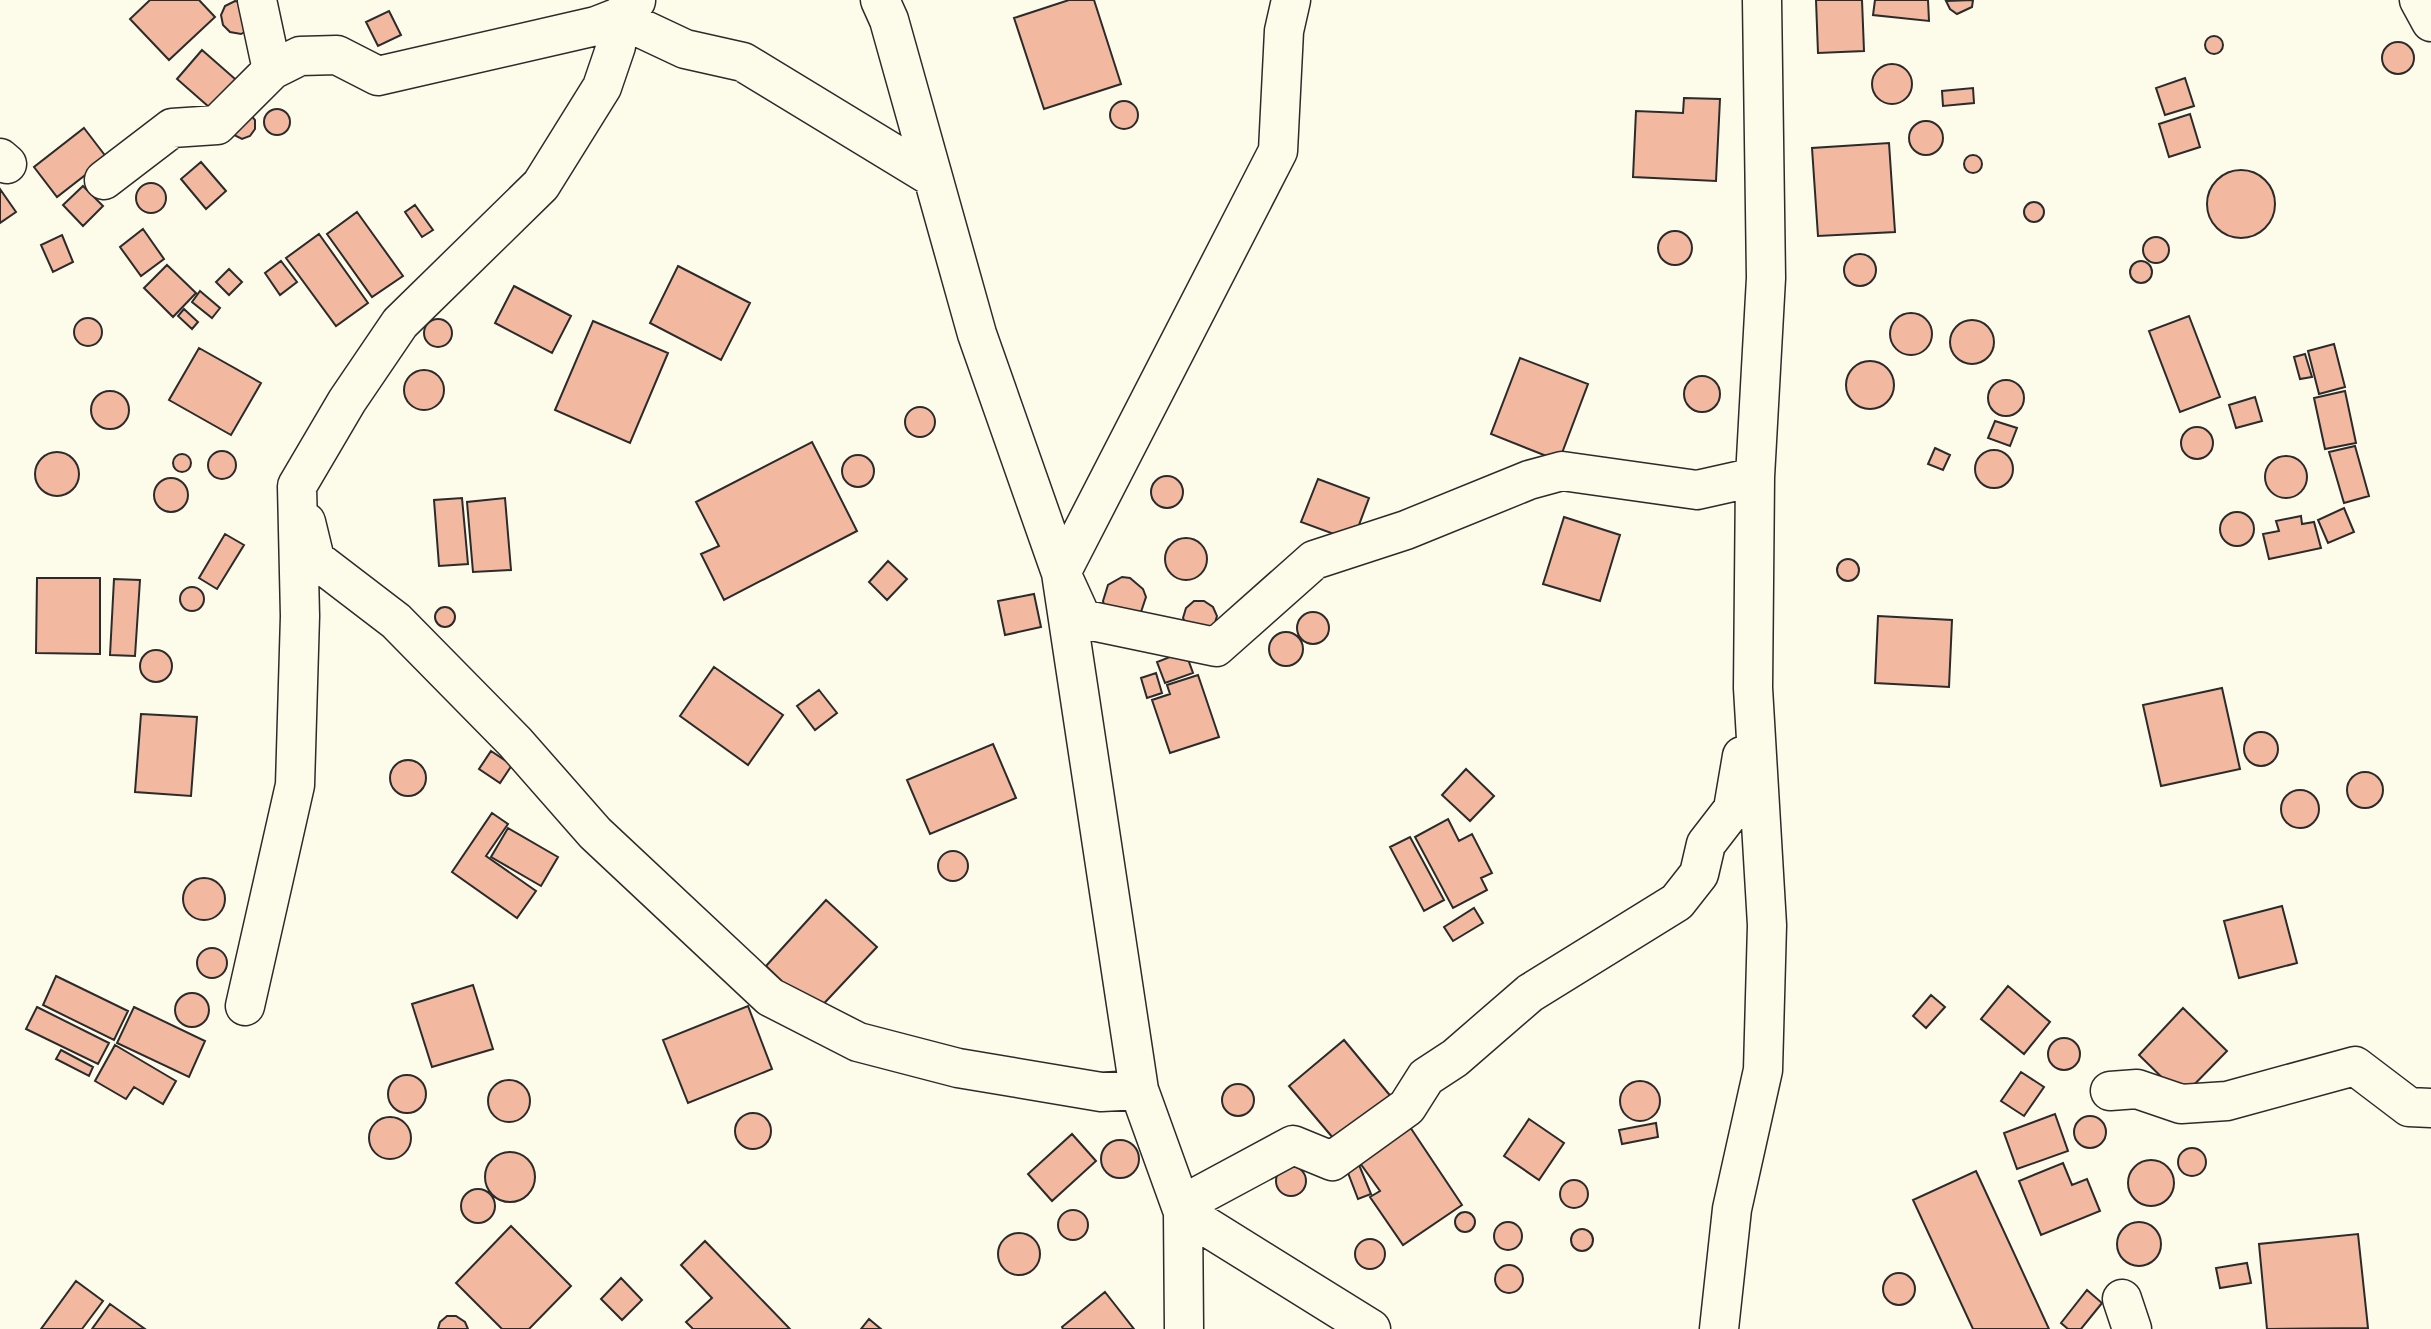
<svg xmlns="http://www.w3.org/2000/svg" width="2431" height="1329" font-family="'Work Sans',sans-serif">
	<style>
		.building { fill: #f2b8a0; stroke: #2b2b2b; stroke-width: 2 }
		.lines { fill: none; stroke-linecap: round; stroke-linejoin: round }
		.minor-casing { stroke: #2b2b2b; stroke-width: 41 }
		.minor { stroke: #fdfbea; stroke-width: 38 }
	</style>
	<rect width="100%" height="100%" fill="#fdfbea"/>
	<!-- building -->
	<path class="building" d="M150,0H199L215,17L169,60L130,19Z
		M1069,0H1094L1121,84L1044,109L1014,18Z
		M1816,0H1862L1864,51L1818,53Z
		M1875,0H1928L1929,21L1873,15Z
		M1973,0L1972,7L1957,14L1950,9L1946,1Z
		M235,1L245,3L250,29L241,34L230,32L223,25L221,15L225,6Z
		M389,11L401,35L378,46L366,22Z
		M2205 45a9 9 0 1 1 18 0a9 9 0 1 1-18 0Z
		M2382 58a16 16 0 1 1 32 0a16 16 0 1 1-32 0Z
		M202,50L242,85L217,114L177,79Z
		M1872 84a20 20 0 1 1 40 0a20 20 0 1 1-40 0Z
		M2185,78L2194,106L2165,115L2156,88Z
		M1973,88L1974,103L1943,106L1942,91Z
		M1684,98L1720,99L1716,181L1633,177L1636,111L1683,113Z
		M1110 115a14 14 0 1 1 28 0a14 14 0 1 1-28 0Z
		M264 122a13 13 0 1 1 26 0a13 13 0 1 1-26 0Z
		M250,114L255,120V129L250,136L242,139L234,135Z
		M2190,114L2200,147L2169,157L2159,124Z
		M1909 138a17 17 0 1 1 34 0a17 17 0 1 1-34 0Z
		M84,128L107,158L57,197L34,167Z
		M1889,143L1895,232L1818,236L1812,148Z
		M1964 164a9 9 0 1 1 18 0a9 9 0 1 1-18 0Z
		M201,162L226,191L206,209L181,179Z
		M2207 204a34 34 0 1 1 68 0a34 34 0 1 1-68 0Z
		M136 198a15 15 0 1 1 30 0a15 15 0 1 1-30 0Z
		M83,186L103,206L83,226L63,205Z
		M0,189L16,212L0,223Z
		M2024 212a10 10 0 1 1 20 0a10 10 0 1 1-20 0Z
		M415,205L433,230L422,237L405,212Z
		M357,212L403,276L372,297L327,234Z
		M143,229L164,259L141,276L120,247Z
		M1658 248a17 17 0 1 1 34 0a17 17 0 1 1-34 0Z
		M319,234L368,303L336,326L286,258Z
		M62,235L73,262L53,272L41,245Z
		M2143 250a13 13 0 1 1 26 0a13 13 0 1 1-26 0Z
		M1844 270a16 16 0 1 1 32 0a16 16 0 1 1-32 0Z
		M2130 272a11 11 0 1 1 22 0a11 11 0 1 1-22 0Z
		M281,261L297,282L280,295L265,273Z
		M167,265L196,293L173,317L144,288Z
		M678,266L750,303L721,360L650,323Z
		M229,269L242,282L229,295L216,282Z
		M514,286L571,316L552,353L495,323Z
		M200,291L220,308L212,318L192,302Z
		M184,309L198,322L192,329L178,316Z
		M1890 334a21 21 0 1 1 42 0a21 21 0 1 1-42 0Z
		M2189,316L2220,397L2180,412L2149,331Z
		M74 332a14 14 0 1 1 28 0a14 14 0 1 1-28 0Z
		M424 333a14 14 0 1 1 28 0a14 14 0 1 1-28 0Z
		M1950 342a22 22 0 1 1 44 0a22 22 0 1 1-44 0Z
		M593,321L668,353L630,443L555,410Z
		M2334,344L2345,387L2319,394L2308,351Z
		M199,348L261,383L231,435L169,400Z
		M2305,354L2312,377L2300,379L2294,357Z
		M1520,358L1588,384L1559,461L1491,434Z
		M1846 385a24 24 0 1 1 48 0a24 24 0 1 1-48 0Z
		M404 390a20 20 0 1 1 40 0a20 20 0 1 1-40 0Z
		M1684 394a18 18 0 1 1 36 0a18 18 0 1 1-36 0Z
		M1988 398a18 18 0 1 1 36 0a18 18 0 1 1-36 0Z
		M2345,391L2356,443L2325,449L2314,398Z
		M91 410a19 19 0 1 1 38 0a19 19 0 1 1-38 0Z
		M2255,397L2262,421L2236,428L2229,405Z
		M905 422a15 15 0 1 1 30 0a15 15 0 1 1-30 0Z
		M1995,421L2017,428L2010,446L1988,438Z
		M2181 443a16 16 0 1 1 32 0a16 16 0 1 1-32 0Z
		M812,442L857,531L724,600L701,554L719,546L696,502Z
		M2355,446L2369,496L2344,503L2329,452Z
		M1935,448L1950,455L1943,470L1928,464Z
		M1975 469a19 19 0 1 1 38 0a19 19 0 1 1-38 0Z
		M208 465a14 14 0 1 1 28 0a14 14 0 1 1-28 0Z
		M35 474a22 22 0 1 1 44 0a22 22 0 1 1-44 0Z
		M173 463a9 9 0 1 1 18 0a9 9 0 1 1-18 0Z
		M842 471a16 16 0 1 1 32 0a16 16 0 1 1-32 0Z
		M2265 477a21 21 0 1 1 42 0a21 21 0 1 1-42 0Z
		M1151 492a16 16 0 1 1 32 0a16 16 0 1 1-32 0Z
		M154 495a17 17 0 1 1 34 0a17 17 0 1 1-34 0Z
		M1318,479L1369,498L1353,541L1301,522Z
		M462,498L468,564L439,566L434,500Z
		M505,498L511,570L473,572L467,502Z
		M2344,508L2354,532L2328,543L2318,520Z
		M2220 529a17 17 0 1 1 34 0a17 17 0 1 1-34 0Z
		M2301,516L2302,524L2314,522L2321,548L2269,559L2263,534L2279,531L2276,521Z
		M1564,517L1620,535L1600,601L1543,584Z
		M225,534L244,545L217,589L199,578Z
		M1165 559a21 21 0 1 1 42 0a21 21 0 1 1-42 0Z
		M1837 570a11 11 0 1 1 22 0a11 11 0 1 1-22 0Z
		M888,561L907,579L887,600L869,582Z
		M1122,577L1130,578L1143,589L1146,597L1141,612L1105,609L1103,601L1108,585Z
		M37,578H100V654L36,653Z
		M114,579L140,580L135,656L110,655Z
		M180 599a12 12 0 1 1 24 0a12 12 0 1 1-24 0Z
		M1034,594L1041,627L1005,635L998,601Z
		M1194,601H1204L1213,607L1217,616L1214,626L1187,627L1183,618L1186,608Z
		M435 617a10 10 0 1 1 20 0a10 10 0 1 1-20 0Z
		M1297 628a16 16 0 1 1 32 0a16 16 0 1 1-32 0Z
		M1878,616L1952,620L1949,687L1875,683Z
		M1269 649a17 17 0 1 1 34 0a17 17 0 1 1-34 0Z
		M140 666a16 16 0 1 1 32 0a16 16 0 1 1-32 0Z
		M1185,651L1193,673L1165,683L1157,662Z
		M714,667L783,715L748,765L680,716Z
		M1156,673L1162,693L1147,698L1141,678Z
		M1198,675L1219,737L1170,753L1152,700L1170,694L1167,685Z
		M2222,688L2240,769L2161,786L2143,705Z
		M819,690L837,713L815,730L797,706Z
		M141,714L197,717L191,796L135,792Z
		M2244 749a17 17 0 1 1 34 0a17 17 0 1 1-34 0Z
		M993,744L1016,798L930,834L907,780Z
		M491,751L512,765L500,783L479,769Z
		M390 778a18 18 0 1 1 36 0a18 18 0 1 1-36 0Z
		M1466,769L1494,796L1470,821L1442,795Z
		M2347 790a18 18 0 1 1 36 0a18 18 0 1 1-36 0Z
		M2281 809a19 19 0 1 1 38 0a19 19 0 1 1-38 0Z
		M492,813L508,824L486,856L536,891L517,918L452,872Z
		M1448,819L1459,841L1472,834L1492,873L1481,878L1487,890L1453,908L1415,837Z
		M508,828L558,857L541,886L491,857Z
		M1410,837L1444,900L1424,911L1390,847Z
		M938 866a15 15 0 1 1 30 0a15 15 0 1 1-30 0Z
		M183 899a21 21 0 1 1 42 0a21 21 0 1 1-42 0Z
		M826,900L877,947L815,1013L766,966Z
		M2282,906L2297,963L2239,978L2224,921Z
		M1474,908L1483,923L1453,941L1444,927Z
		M197 963a15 15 0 1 1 30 0a15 15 0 1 1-30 0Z
		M56,976L128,1011L114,1040L43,1005Z
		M473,985L493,1049L432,1067L412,1004Z
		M2008,986L2050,1022L2024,1054L1981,1019Z
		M175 1010a17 17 0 1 1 34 0a17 17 0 1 1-34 0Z
		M1931,995L1945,1007L1926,1028L1913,1016Z
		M748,1006L772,1069L688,1103L663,1040Z
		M37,1007L109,1043L98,1064L26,1029Z
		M134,1007L205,1041L189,1077L117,1043Z
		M2183,1008L2227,1051L2182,1097L2139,1055Z
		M2048 1054a16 16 0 1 1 32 0a16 16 0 1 1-32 0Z
		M1344,1040L1393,1099L1339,1145L1289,1086Z
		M115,1045L176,1081L163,1104L134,1087L126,1099L95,1081Z
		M61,1050L93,1067L89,1076L56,1059Z
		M2021,1072L2044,1087L2024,1116L2001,1101Z
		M388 1094a19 19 0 1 1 38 0a19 19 0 1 1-38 0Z
		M488 1101a21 21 0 1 1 42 0a21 21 0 1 1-42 0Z
		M1620 1101a20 20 0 1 1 40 0a20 20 0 1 1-40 0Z
		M1222 1100a16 16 0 1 1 32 0a16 16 0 1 1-32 0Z
		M735 1131a18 18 0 1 1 36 0a18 18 0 1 1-36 0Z
		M2055,1114L2068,1151L2017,1169L2004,1133Z
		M2074 1132a16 16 0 1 1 32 0a16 16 0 1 1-32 0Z
		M369 1138a21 21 0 1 1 42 0a21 21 0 1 1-42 0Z
		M1529,1119L1564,1143L1539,1180L1504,1156Z
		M1406,1121L1462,1205L1403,1245L1370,1197L1380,1191L1355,1156Z
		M1656,1123L1658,1137L1622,1144L1619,1130Z
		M1072,1134L1096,1161L1052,1201L1028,1174Z
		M1101 1159a19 19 0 1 1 38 0a19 19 0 1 1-38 0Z
		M2178 1162a14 14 0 1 1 28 0a14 14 0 1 1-28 0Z
		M485 1177a25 25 0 1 1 50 0a25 25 0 1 1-50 0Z
		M1357,1160L1371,1194L1358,1199L1345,1165Z
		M2128 1183a23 23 0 1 1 46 0a23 23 0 1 1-46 0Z
		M2063,1163L2072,1185L2087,1179L2100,1211L2041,1235L2019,1181Z
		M1276 1181a15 15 0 1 1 30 0a15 15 0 1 1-30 0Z
		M1976,1171L2049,1329H1973L1913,1200Z
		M1560 1194a14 14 0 1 1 28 0a14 14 0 1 1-28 0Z
		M461 1206a17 17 0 1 1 34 0a17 17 0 1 1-34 0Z
		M1058 1225a15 15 0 1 1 30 0a15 15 0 1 1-30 0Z
		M1455 1222a10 10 0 1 1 20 0a10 10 0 1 1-20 0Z
		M1494 1236a14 14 0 1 1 28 0a14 14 0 1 1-28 0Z
		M2117 1244a22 22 0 1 1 44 0a22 22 0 1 1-44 0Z
		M511,1226L571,1286L529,1329H502L456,1283Z
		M1571 1240a11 11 0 1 1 22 0a11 11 0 1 1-22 0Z
		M998 1254a21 21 0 1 1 42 0a21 21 0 1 1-42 0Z
		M2358,1234L2368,1328L2267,1329L2259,1244Z
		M1355 1254a15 15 0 1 1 30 0a15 15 0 1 1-30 0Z
		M705,1241L790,1329H693L686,1322L712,1298L681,1265Z
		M2247,1263L2251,1283L2220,1288L2216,1268Z
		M1495 1279a14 14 0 1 1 28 0a14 14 0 1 1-28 0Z
		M1883 1289a16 16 0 1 1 32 0a16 16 0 1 1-32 0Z
		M621,1278L642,1300L622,1320L601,1299Z
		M76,1281L103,1301L82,1329H41Z
		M2087,1290L2102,1303L2081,1329H2068L2061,1323Z
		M1105,1292L1134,1329H1063L1062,1327Z
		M110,1304L145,1329H92Z
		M447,1316H456L465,1322L468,1329H438L440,1322Z
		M869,1319L881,1329H861Z"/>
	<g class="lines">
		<defs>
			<path id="minor" d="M257,0L272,70
				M880,0L889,20L977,334L1061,573L1139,1090L1183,1212L1371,1329
				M1291,0L1284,31L1278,151L1061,573L1082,619L1216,647L1314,560L1406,530L1529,480L1562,471L1697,490L1755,477
				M2419,0L2431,22
				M0,158L7,164
				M104,180L172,128L217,125L272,70L300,56L337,55L378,76L596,26L619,17L636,1
				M306,522L315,559L396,621L515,742L595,833L770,997L858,1042L958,1068L1101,1092L1139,1090
				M245,1006L295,785L300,616L297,486L347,401L400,323L541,185L602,87L616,46L619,18L685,49L743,62L932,177
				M2110,1091L2137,1089L2181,1104L2227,1101L2355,1066L2409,1107L2431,1108
				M2122,1299L2132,1329
				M1184,1329L1183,1212L1202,1194L1293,1145L1332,1161L1407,1107L1426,1077L1455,1058L1530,993L1677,902L1699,874L1706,844L1733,809L1742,756
				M1719,1329L1732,1209L1763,1070L1767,925L1753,688L1755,477L1766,278L1762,0"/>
		</defs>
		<!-- minor casing -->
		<use href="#minor" class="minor-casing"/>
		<!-- minor -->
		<use href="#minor" class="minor"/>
	</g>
</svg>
